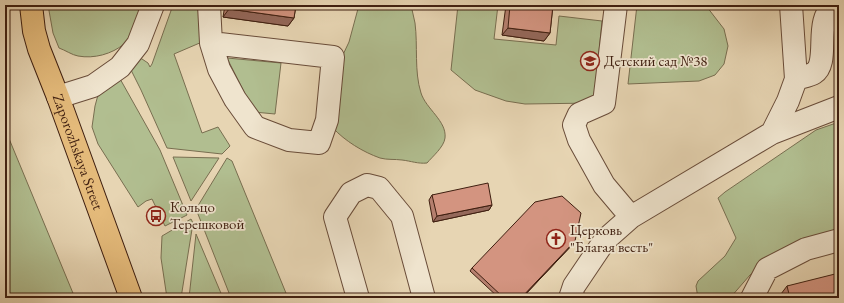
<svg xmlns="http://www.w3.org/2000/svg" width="844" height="303" font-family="'EB Garamond',serif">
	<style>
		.green { fill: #b1be90; stroke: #786e50 }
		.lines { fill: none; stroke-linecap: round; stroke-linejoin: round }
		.minor-casing { stroke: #694c39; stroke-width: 24 }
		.major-casing { stroke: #3f1f10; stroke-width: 24 }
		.minor { stroke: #efe4ce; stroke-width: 22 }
		.major { stroke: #e4ba7a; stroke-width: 22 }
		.wall { fill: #b57f6e; stroke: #3f1f10 }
		.shaded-wall { fill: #94685a; stroke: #3f1f10 }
		.building { fill: #d39480; stroke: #3f1f10 }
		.labels { text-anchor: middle; stroke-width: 3.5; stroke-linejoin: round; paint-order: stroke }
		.poi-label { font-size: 15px; fill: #3f1f10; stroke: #efe4ce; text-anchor: start }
		.street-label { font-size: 15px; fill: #3f1f10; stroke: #efe4ce }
	</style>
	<rect width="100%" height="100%" fill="#e7d5b3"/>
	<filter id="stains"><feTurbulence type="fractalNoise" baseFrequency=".005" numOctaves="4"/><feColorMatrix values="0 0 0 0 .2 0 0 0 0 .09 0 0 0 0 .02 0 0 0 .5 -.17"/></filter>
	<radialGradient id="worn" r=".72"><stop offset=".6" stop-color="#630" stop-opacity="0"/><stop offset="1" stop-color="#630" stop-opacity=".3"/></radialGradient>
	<!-- green -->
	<path class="green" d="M48,5H143C139,17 134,35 124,44C112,54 94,59 78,56C72,55 65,50 59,48L53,33Z
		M173,5H199L202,42L174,54L202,133L218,127L230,146L222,154L167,148L141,90L131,70L139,57L148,63L150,67L152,64Z
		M359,5H411C412,11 414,17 415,23C418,46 414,71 421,93C426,109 447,121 445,138C444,147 432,157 427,163C418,164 411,161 402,160C395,159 387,160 380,158C363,152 345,141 333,128L340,61L349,42Z
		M458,5H498L494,39L556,45L559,16L602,21L594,103L525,104L506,101L475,90L451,70Z
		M637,5H703L707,7L724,29L728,46L724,64L715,75L699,81L628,84Z
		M227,58L281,63L275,114L254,112Z
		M119,77L160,150L187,215L165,226L152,199L146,201L138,207L98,144L92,127L95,106L98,95Z
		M839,122V230L764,263L750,275L730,298H698L696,286L698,281L725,256L736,238L718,198L725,192L816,130Z
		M5,130L10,141L75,298H5Z
		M173,157L219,158L191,201Z
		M227,158L232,161L288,298H231L196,209Z
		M191,219L193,223L181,298H167L161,258L162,236Z
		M196,234L223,298H189Z"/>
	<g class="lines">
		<defs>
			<path id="minor" d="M209,5L211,43L219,69L235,99L255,127L289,140L319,143L327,120L333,57L211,43
				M616,5L604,103L579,114L574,125L579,140L604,185L631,217
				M796,79C802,77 809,76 814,73C831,62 812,18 836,5
				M58,97L93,86L120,67L138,44L153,5
				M772,133L839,107
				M358,298L335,217L351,193L367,185L379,188L402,216L424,298
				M570,298L574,286L605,240L631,217L772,133L788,101L796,79L791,5
				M752,298L767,269L806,249L839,240"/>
			<g id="major">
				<path id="s1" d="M31,5L34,31L39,49L58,97L131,298"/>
			</g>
		</defs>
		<!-- minor casing -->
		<use href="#minor" class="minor-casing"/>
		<!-- major casing -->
		<use href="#major" class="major-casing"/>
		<!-- minor -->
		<use href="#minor" class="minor"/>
		<!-- major -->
		<use href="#major" class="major"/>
	</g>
	<!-- wall -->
	<path class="wall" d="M225,5H296L294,18L288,26L223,17Z
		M506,5H553L550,33L544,41L502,35Z
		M432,195L492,205L489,210L433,222L429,200Z
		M575,241L573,244L522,298H499L470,271L472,268Z
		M787,286L839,298H782L781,294Z"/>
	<!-- shaded-wall -->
	<path class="shaded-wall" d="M323,5H346L344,8Z
		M229,9L294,18L288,26L223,17Z
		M508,28L550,33L544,41L502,35Z
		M492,205L489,210L433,222L437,216Z
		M575,241L573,244L522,298H521Z"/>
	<!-- building -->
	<path class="building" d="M229,5H296L294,18L229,9Z
		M510,5H553L550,33L508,28Z
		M488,183L492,205L437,216L432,195Z
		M562,196L581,213L575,241L521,298H504L472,268L535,202Z
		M839,273V298H790L787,286Z"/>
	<!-- icons -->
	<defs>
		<symbol id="school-ring" viewBox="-11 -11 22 22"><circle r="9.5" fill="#efe4ce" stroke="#8f2418" stroke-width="1.5"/><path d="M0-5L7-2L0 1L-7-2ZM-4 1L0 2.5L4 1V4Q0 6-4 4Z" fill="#8f2418"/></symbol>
		<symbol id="bus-ring" viewBox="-11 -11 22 22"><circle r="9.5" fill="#efe4ce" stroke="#8f2418" stroke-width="1.5"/><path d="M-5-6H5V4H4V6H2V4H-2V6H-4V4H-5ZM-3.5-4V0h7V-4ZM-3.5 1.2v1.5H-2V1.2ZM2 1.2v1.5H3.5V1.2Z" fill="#8f2418"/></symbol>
		<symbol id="church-ring" viewBox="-11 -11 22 22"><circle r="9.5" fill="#efe4ce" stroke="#8f2418" stroke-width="1.5"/><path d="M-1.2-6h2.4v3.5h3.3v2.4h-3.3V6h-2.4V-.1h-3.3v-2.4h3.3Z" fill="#8f2418"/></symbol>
	</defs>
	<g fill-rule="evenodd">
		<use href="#school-ring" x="579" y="50" width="22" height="22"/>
		<use href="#bus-ring" x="145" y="205" width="22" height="22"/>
		<use href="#church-ring" x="545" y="228" width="22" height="22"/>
	</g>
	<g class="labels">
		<!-- poi labels -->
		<g class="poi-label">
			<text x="604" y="66">Детский сад №38</text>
			<text x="170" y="212">Кольцо<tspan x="170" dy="17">Терешковой</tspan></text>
			<text x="570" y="235">Церковь<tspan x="570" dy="17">"Благая весть"</tspan></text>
		</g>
		<!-- street labels -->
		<g class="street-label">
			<text dy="5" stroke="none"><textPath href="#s1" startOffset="155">Zaporozhskaya Street</textPath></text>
		</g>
	</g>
	<!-- margin -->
	<rect width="844" height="303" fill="none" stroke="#e7d5b3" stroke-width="20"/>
	<rect x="6" y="6" width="832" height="291" fill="none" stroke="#3f1f10" stroke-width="2"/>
	<rect x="10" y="10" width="824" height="283" fill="none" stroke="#3f1f10"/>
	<rect width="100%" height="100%" filter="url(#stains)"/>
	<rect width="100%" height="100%" fill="url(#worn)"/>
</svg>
